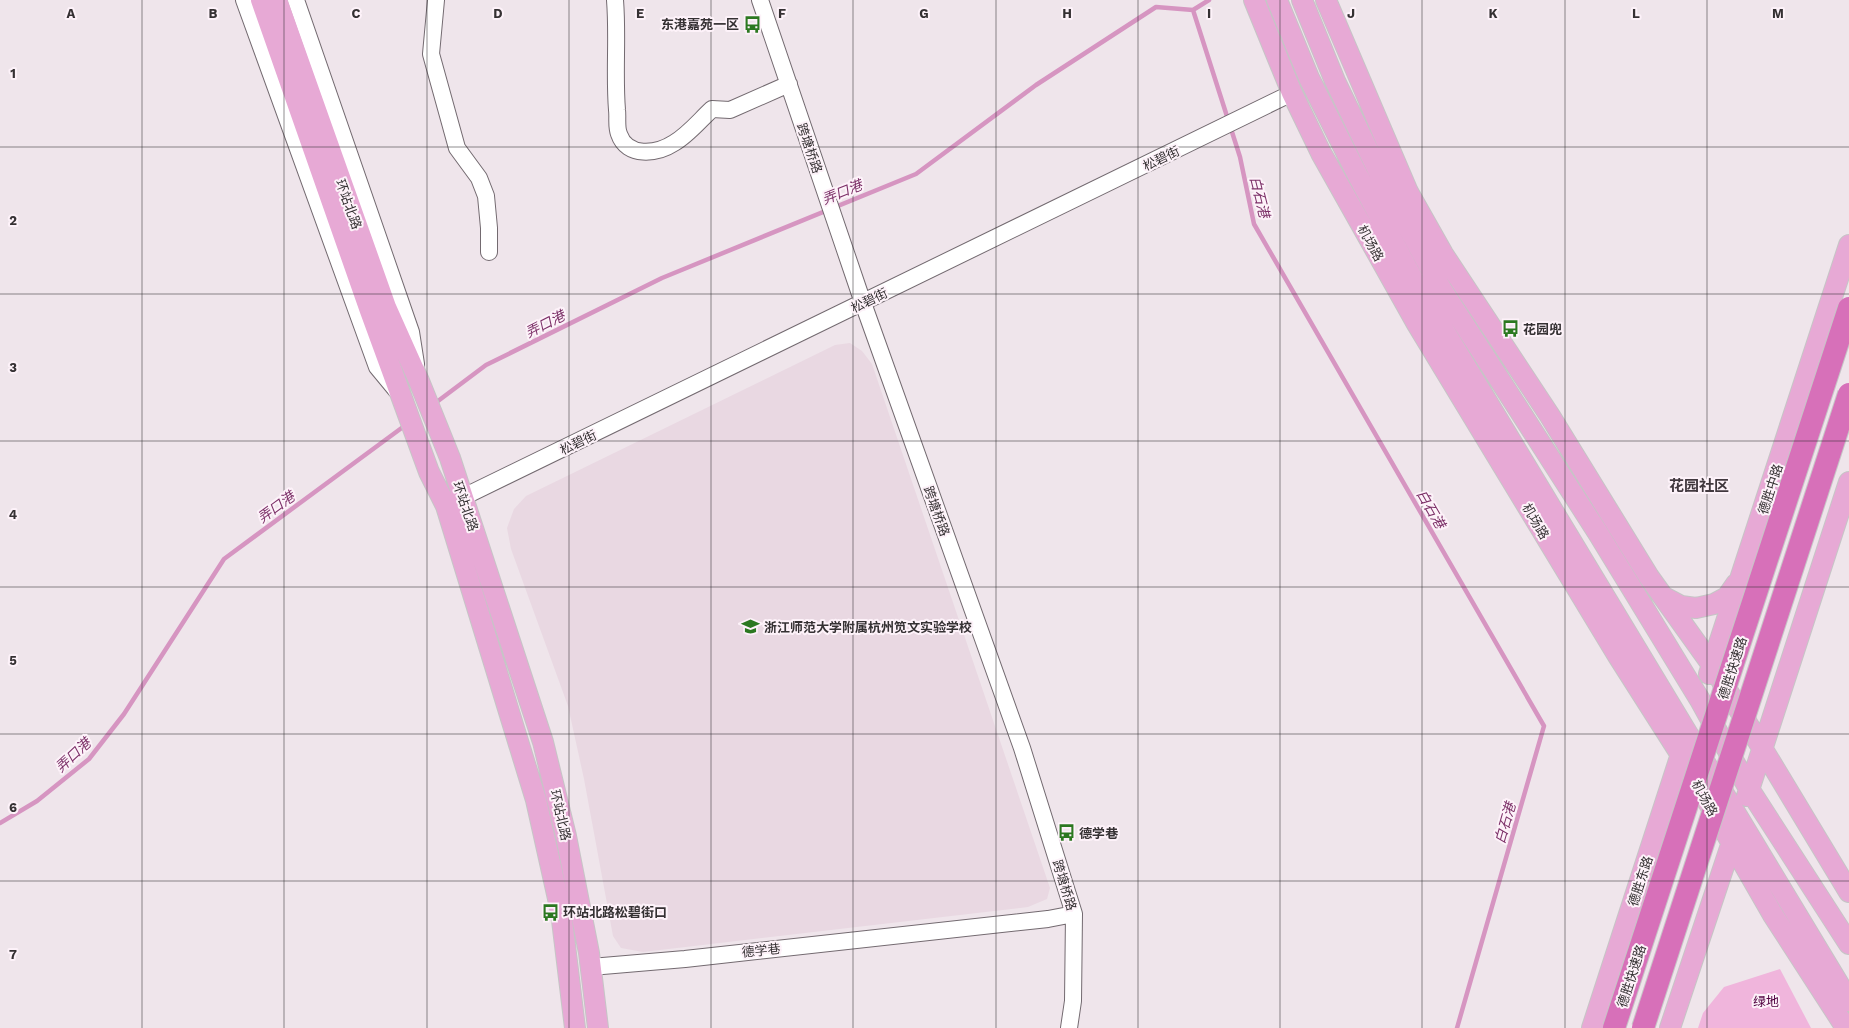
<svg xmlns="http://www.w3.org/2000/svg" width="1849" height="1028" font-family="'Work Sans','Noto Sans SC',sans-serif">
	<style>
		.built { fill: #e9d8e2 }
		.green { fill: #f0b5dc }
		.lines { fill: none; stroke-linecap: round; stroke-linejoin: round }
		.stream { stroke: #d695c1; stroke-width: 4.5 }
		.minor-casing { stroke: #736a70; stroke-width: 18 }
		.major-casing { stroke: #c6c5c6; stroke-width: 22 }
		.minor { stroke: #fff; stroke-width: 16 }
		.major { stroke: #e7a9d5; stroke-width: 20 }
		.highway-bridge-casing { stroke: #c6c5c6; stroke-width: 24; stroke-linecap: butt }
		.highway-bridge { stroke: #d770b9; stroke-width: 22 }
		.grid { fill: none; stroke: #353133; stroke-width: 1; stroke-opacity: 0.55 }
		.labels { text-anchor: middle; stroke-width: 4; stroke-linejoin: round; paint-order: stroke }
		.poi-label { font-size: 13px; font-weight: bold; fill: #353133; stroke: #fdf2f9; text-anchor: start }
		.street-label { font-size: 13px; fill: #353133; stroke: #fdf2f9 }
		.park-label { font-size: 13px; fill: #4f003f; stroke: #fdf2f9 }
		.water-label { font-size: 14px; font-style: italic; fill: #7c3068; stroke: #fdf2f9 }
		.quarter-label { font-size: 15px; font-weight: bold; fill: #41383e; stroke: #fdf2f9 }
		.grid-label { font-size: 13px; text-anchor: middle; font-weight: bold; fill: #353133; stroke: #fdf2f9; stroke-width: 4; stroke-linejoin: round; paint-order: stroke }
	</style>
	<rect width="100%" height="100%" fill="#efe5eb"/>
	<!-- built -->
	<path class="built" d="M850,343L862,351L872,364L1050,888L1047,899L1028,907L643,952L621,948L613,936L584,779L568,706L511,549L507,528L514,509L526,496L835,345Z"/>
	<!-- green -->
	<path class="green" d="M1780,969L1811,1028H1698L1703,1013L1724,987Z"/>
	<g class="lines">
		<!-- stream -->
		<path class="stream" d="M1193,10L1240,157L1254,224L1544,726L1457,1028
			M434,404L486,365L662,278L916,174L1036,85L1156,7L1193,10L1209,0
			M0,823L37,801L89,759L124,714L224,559L407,424"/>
		<defs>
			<path id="minor" d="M244,0L377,367L396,390
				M296,0L411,332L416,364
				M436,0L431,54L457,148L479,178L486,196L489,228V252
				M615,0C618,37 614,73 617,110C618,117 616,127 619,134C627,158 657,154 674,143C688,135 700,120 712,109L730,110L789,84
				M760,0L863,303L1022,748L1074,914L1073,1001L1069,1028
				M453,502L1292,93
				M591,967L685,959L1048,919L1074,914"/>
			<path id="major" d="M261,0L370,311L429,472L446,506L536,800L561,912L575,1028
				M277,0L386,307L419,381L450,458L543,742L566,836L589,953L598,1028
				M1254,0L1292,93L1321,153L1417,324L1618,656L1681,755L1773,915L1846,1028
				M1277,0L1309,78L1357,174L1413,279L1849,1001
				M1302,0L1335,81L1382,179L1442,290L1598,533L1700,700L1749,789L1849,944
				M1326,0L1408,192L1443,254L1550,416L1649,577L1712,665L1849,892
				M1664,597L1681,606L1696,608L1714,604L1727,597L1736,584
				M1709,674L1849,245
				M1747,796L1849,482
				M1592,1028L1683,748
				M1670,1028L1734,836"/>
		</defs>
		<!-- minor casing -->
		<use href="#minor" class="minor-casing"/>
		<!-- major casing -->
		<use href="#major" class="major-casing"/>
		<!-- minor -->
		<use href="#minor" class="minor"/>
		<!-- major -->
		<use href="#major" class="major"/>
		<defs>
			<path id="highway-bridge" d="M1614,1028L1849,308
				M1643,1028L1849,394"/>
		</defs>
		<!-- highway-bridge casing -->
		<use href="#highway-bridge" class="highway-bridge-casing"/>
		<!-- highway-bridge -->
		<use href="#highway-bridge" class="highway-bridge"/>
	</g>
	<!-- grid -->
	<path class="grid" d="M142,0V1028M284,0V1028M427,0V1028M569,0V1028M711,0V1028M853,0V1028M996,0V1028M1138,0V1028M1280,0V1028M1422,0V1028M1565,0V1028M1707,0V1028M0,147H1849M0,294H1849M0,441H1849M0,587H1849M0,734H1849M0,881H1849"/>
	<!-- icons -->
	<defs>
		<symbol id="bus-bare" viewBox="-9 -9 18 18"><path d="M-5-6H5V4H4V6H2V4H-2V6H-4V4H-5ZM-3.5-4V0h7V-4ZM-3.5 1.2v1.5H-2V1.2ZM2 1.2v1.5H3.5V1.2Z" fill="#2b7820" stroke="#fdf2f9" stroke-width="2.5" paint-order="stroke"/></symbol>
		<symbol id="school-bare" viewBox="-9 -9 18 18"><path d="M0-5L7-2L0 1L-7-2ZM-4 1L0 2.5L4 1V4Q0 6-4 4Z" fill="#2b7820" stroke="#fdf2f9" stroke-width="2.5" paint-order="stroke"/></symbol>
	</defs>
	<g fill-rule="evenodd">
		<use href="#bus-bare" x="740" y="12" width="25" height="25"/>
		<use href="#bus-bare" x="1498" y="316" width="25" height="25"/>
		<use href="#school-bare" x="738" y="614" width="25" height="25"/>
		<use href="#bus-bare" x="1054" y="820" width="25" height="25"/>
		<use href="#bus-bare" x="538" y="900" width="25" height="25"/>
	</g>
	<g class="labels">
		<!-- poi labels -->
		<g class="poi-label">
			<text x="739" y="29" text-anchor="end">东港嘉苑一区</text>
			<text x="1523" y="334">花园兜</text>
			<text x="764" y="632">浙江师范大学附属杭州笕文实验学校</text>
			<text x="1079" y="838">德学巷</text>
			<text x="563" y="917">环站北路松碧街口</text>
		</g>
		<!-- street labels -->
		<g class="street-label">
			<text transform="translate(810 148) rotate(71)" y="5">跨塘桥路</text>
			<text transform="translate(1161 158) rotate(-26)" y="5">松碧街</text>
			<text transform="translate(349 204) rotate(70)" y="5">环站北路</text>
			<text transform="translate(1371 243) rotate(61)" y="5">机场路</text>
			<text transform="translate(869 300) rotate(-26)" y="5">松碧街</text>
			<text transform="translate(578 442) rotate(-26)" y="5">松碧街</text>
			<text transform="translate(1770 489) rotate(-72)" y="5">德胜中路</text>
			<text transform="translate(466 506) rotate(71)" y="5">环站北路</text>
			<text transform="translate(937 511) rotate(70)" y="5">跨塘桥路</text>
			<text transform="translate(1536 521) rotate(59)" y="5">机场路</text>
			<text transform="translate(1732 668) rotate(-72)" y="5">德胜快速路</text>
			<text transform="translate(1705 798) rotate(61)" y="5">机场路</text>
			<text transform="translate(561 815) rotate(77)" y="5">环站北路</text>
			<text transform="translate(1640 881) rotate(-72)" y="5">德胜东路</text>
			<text transform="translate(1065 885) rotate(73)" y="5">跨塘桥路</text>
			<text transform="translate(761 950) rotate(-6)" y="5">德学巷</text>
			<text transform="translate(1631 976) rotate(-72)" y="5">德胜快速路</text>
		</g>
		<!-- park labels -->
		<g class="park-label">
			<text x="1766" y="1006">绿地</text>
		</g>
		<!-- water labels -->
		<g class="water-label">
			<text transform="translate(842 192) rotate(-22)" y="5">弄口港</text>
			<text transform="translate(1260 197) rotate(76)" y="5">白石港</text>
			<text transform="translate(545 324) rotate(-27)" y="5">弄口港</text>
			<text transform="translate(276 507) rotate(-36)" y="5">弄口港</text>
			<text transform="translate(1431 509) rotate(60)" y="5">白石港</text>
			<text transform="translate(73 755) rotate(-43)" y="5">弄口港</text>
			<text transform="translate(1505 823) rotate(-74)" y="5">白石港</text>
		</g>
		<!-- quarter labels -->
		<g class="quarter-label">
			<text x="1699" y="491">花园社区</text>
		</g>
	</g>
	<g class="grid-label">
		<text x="71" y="18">A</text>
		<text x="213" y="18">B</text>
		<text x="356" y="18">C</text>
		<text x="498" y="18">D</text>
		<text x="640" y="18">E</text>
		<text x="782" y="18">F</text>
		<text x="924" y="18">G</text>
		<text x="1067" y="18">H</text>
		<text x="1209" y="18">I</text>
		<text x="1351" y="18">J</text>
		<text x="1493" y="18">K</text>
		<text x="1636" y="18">L</text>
		<text x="1778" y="18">M</text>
		<text x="13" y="78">1</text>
		<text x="13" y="225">2</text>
		<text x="13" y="372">3</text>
		<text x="13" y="519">4</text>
		<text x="13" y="665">5</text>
		<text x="13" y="812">6</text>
		<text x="13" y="959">7</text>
	</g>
</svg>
